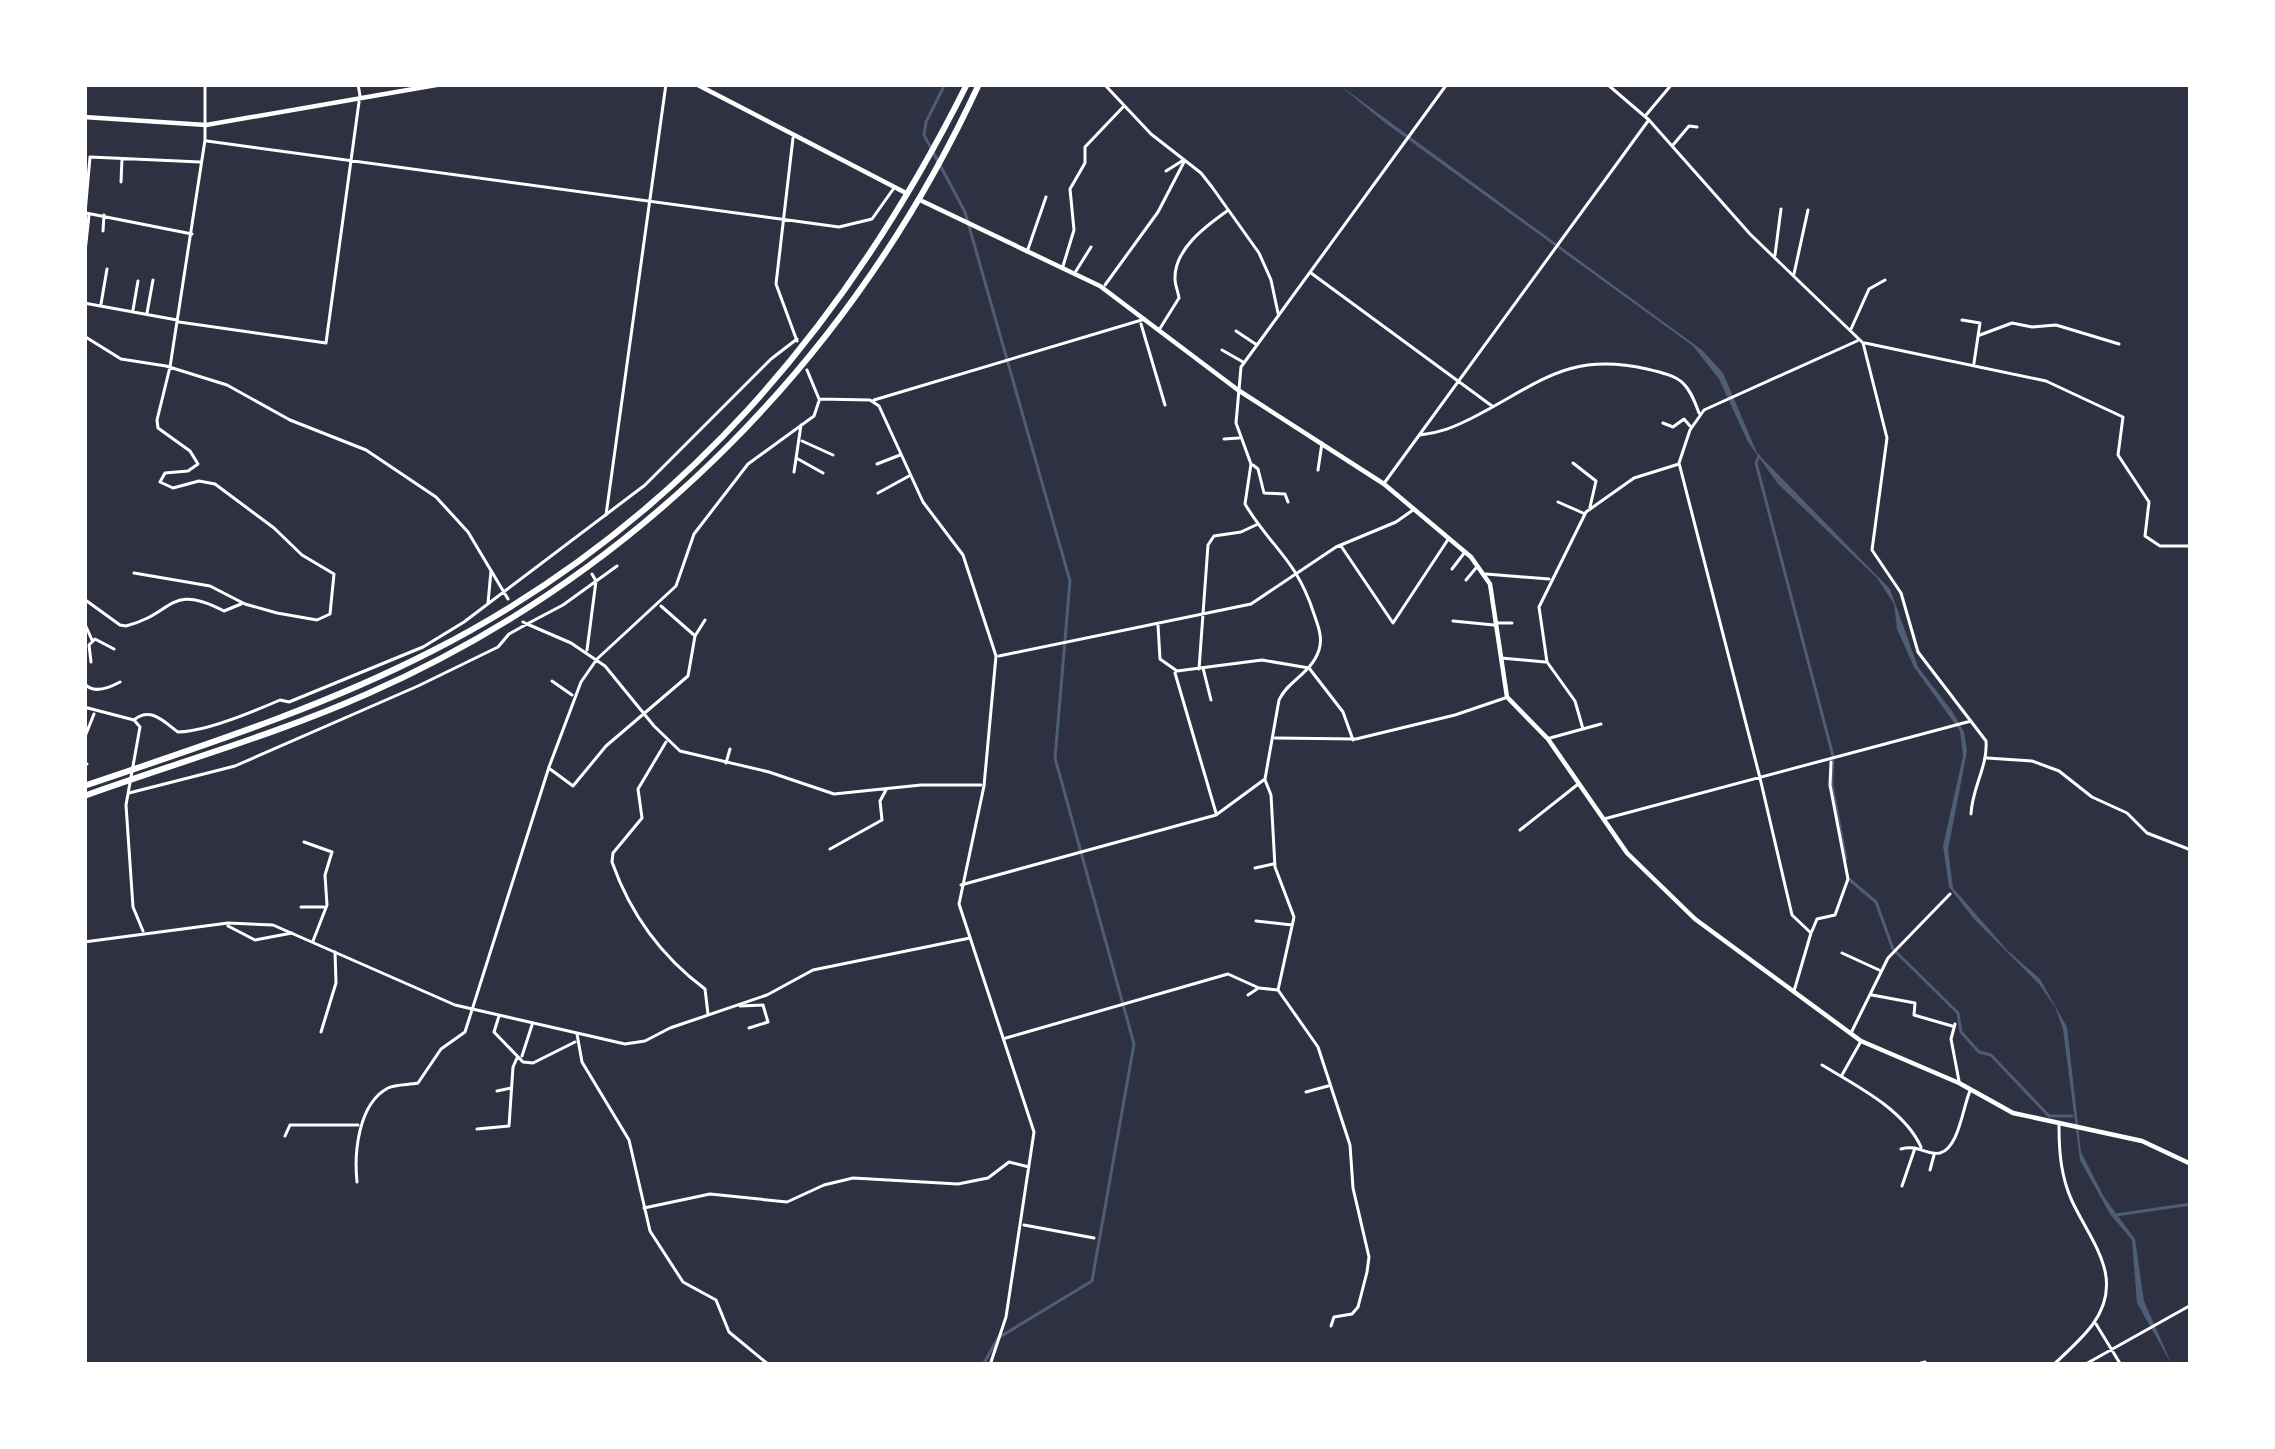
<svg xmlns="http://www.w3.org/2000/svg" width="2275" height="1449" font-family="'Roboto Condensed',sans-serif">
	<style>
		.water { fill: #4f5d75 }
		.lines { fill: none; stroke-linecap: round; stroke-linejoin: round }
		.stream { stroke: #4f5d75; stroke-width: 3 }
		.minor { stroke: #fff; stroke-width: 3 }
		.tertiary { stroke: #fff; stroke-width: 3 }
		.secondary { stroke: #fff; stroke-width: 4.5 }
		.motorway { stroke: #fff; stroke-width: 6 }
	</style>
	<rect width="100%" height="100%" fill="#2d3142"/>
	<!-- water -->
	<path class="water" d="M1338,84L1702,350L1723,373L1757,453L1890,589L1918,667L1952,711L1964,732L1967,751L1948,850L1953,888L2008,951L2040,979L2067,1027L2081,1152L2104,1197L2135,1239L2144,1301L2172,1365L2137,1303L2132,1240L2110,1214L2080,1160L2063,1029L2055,1007L2039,984L1974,919L1949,887L1943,846L1963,756L1960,731L1914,667L1897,629L1894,604L1877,578L1778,484L1748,442L1719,379L1693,346L1384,122Z"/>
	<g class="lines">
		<!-- stream -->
		<path class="stream" d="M945,84L926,122L924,135L965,212L1070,581L1055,758L1134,1044L1092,1281L998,1338L983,1365
			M1759,456L1756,463L1833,756L1832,785L1846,859
			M1850,880L1876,902L1893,949L1958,1013L1961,1032L1979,1052L1991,1055L2049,1116H2072
			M2116,1215L2191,1204"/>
		<!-- minor -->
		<path class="minor" d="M1104,84L1151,134L1201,173L1212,187L1259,253L1271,280L1278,313
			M1607,84L1649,120L1750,234L1863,343L1887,438L1872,550L1901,593L1918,652L1986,741C1988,766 1972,788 1971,814
			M1048,85L1053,84
			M1646,115L1672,84
			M793,138L776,284L797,341
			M207,141L839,227L872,219L894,188
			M1673,145L1689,126L1697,127
			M1166,171L1182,161
			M121,182L122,159
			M85,213L90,157L200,162
			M86,213L192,234
			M103,231L104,215
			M1027,252L1046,197
			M1775,255L1781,209
			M84,261L89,215
			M1063,266L1074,230L1070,189L1085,163V147L1124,106
			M1076,271L1091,247
			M1311,273L1492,406
			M1794,274L1808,210
			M1105,285L1158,212L1184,162
			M84,303L177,320
			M101,304L107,269
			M133,310L138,281
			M147,313L153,280
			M1962,320L1980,323L1974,363
			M179,322L326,343L359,102
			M1141,324L1165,405
			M1851,329L1869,289L1885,280
			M1159,330L1179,298C1178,291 1175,285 1175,279C1174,249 1206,226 1227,211
			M1236,331L1257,345
			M1980,335L2012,323L2032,327L2056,325L2119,344
			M84,336L121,359L166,366L227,385L290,420L366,450L436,497L468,532L508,599
			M1865,343L2046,381L2123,417L2118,455L2149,502L2145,536L2160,546H2191
			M1222,350L1243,362
			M807,370L819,399L870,400L879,406L923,502L963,555L996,656L984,786L959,904L1034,1132L1006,1317L990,1365
			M874,400L1145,319
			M1663,423L1673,427L1684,419L1690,426
			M1420,435C1440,433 1454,427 1472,418C1539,384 1567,351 1647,369C1681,377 1687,380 1699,413
			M1224,439L1239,438
			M802,441L833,455
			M798,459L823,473
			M1573,463L1596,481L1590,507
			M877,464L900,455
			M1253,465L1258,469L1264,493L1285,494L1288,502
			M1318,470L1322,443
			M794,472L801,425
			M1385,482L1648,121
			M878,493L909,476
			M1558,502L1583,513
			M1341,546L1393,623L1449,538
			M1452,569L1465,552
			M134,573L210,586L245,604L277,613L317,620L330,614L334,574L302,555L274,528L215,484L199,481L173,488L160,482L165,473L188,471L198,464L190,451L158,428L157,420L170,367L205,140V84
			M1486,574L1549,579
			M1466,580L1476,568
			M84,599L120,625L126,626C174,614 169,582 224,611L241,604
			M488,603L491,571
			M661,606L694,635
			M1453,621L1494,625
			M84,622L92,640
			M523,622L527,624L563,605L617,566
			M1497,623H1512
			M1158,625L1160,659L1177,671L1262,660L1309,668L1343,712L1353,740
			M587,650L596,581L592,574
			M999,656L1251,604L1336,547L1396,522L1413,510
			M1501,658L1545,662
			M91,662L89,645L95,639L114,649
			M1203,668L1211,700
			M1199,669L1208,545L1214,536L1241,532L1258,524
			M1175,673L1216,813
			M552,681L572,695
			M84,683C93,695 109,688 120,682
			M84,707L134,720L140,727L126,805L133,907L143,931
			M134,720C151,706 164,722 178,732C205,732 255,711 280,700L289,702L423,647L464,622L645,485L771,359L797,339
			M1583,729L1575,701L1547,662L1539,607L1586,512L1634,478L1679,464
			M1275,738L1356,739L1455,715L1505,698
			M1550,738L1601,724
			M84,739L94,714
			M666,742L638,789L642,818L613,853L612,862C630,913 662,957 705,989L708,1014
			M1987,758L2032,761L2059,771L2092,797L2127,813L2147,833L2191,850
			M726,763L730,749
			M84,764H87
			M550,769L573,786L606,746L688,676L695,636L705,620
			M1265,780L1271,795L1275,867L1294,917L1278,990L1318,1047L1350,1145L1353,1188L1369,1257L1367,1272L1358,1307L1352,1314L1334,1317L1331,1326
			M129,793L235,766L418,686L498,647L509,634L527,624L571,643L605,666L654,726L680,751L769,772L834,794L921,785H981
			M1604,819L1971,721
			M1520,830L1577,785
			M304,842L332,852L325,875L327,905L313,941
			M830,849L882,820L880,801L886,790
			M1255,868L1273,864
			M301,907H324
			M1256,921L1292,925
			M228,926L255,940L292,933
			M1812,931L1817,919L1835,915L1848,879L1830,785L1831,762
			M1842,953L1879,970
			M1794,991L1811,933L1792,915L1760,778L1679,463L1690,430L1704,410L1857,341
			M1248,995L1257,989
			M1872,995L1915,1003L1914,1015L1952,1026
			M740,1006L763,1005L768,1022L749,1028
			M499,1016L494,1032L523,1062L533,1063L575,1042
			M1955,1024L1951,1039L1959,1081
			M321,1032L336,983L335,952
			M1851,1033L1888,958L1950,894
			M577,1034L582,1062L629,1140L650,1231L683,1282L716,1300L729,1332L769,1365
			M1006,1038L1228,974L1259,988L1278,990
			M522,1056L532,1025
			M1822,1065C1855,1085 1904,1109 1921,1147
			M1842,1075L1860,1043
			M497,1091L511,1088
			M1306,1092L1328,1086
			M477,1129L509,1126L513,1067L517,1058
			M285,1136L290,1125H358
			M1901,1149C1919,1144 1927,1156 1940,1153C1959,1148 1963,1106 1970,1091
			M1930,1170L1934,1155
			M357,1182C354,1153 358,1104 388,1088C396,1084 409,1085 418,1083L441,1049L465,1032L549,767L581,682L597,659L676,586L694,534L748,464L814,416L819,401
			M1902,1186L1915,1148
			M644,1208L710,1194L787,1202L824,1185L853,1178L958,1184L988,1178L1009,1162L1029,1167
			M1024,1225L1094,1238
			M2096,1324L2121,1365
			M1914,1365L1925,1362
			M2084,1365L2191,1305"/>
		<!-- tertiary -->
		<path class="tertiary" d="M358,84L360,96
			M606,515L666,84
			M961,885L1216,815L1265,779L1279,700C1288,680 1311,674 1319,650C1323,637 1318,626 1314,614C1296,558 1271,548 1245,504L1251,464L1236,423L1241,367L1447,84
			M84,942L228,923L273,925L455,1005L625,1044L645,1041L670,1028L767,995L813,970L970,938
			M2053,1365C2067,1352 2082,1339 2093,1324C2126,1278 2091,1242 2072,1201C2061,1177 2059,1152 2059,1126"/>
		<!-- secondary -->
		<path class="secondary" d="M696,84L904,192
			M84,117L206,125L442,84
			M922,201L1100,286L1238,390L1384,484L1471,557L1490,584L1507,697L1548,739L1627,853L1695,919L1861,1041L1959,1083L2013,1113L2142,1141L2191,1164"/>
		<!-- motorway -->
		<path class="motorway" d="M84,786C202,746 321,708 432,651C677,526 846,327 967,84
			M84,796C178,762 275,735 367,694C641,573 854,355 979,84"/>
	</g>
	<!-- border -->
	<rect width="2275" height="1449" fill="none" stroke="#ffffff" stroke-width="174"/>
</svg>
